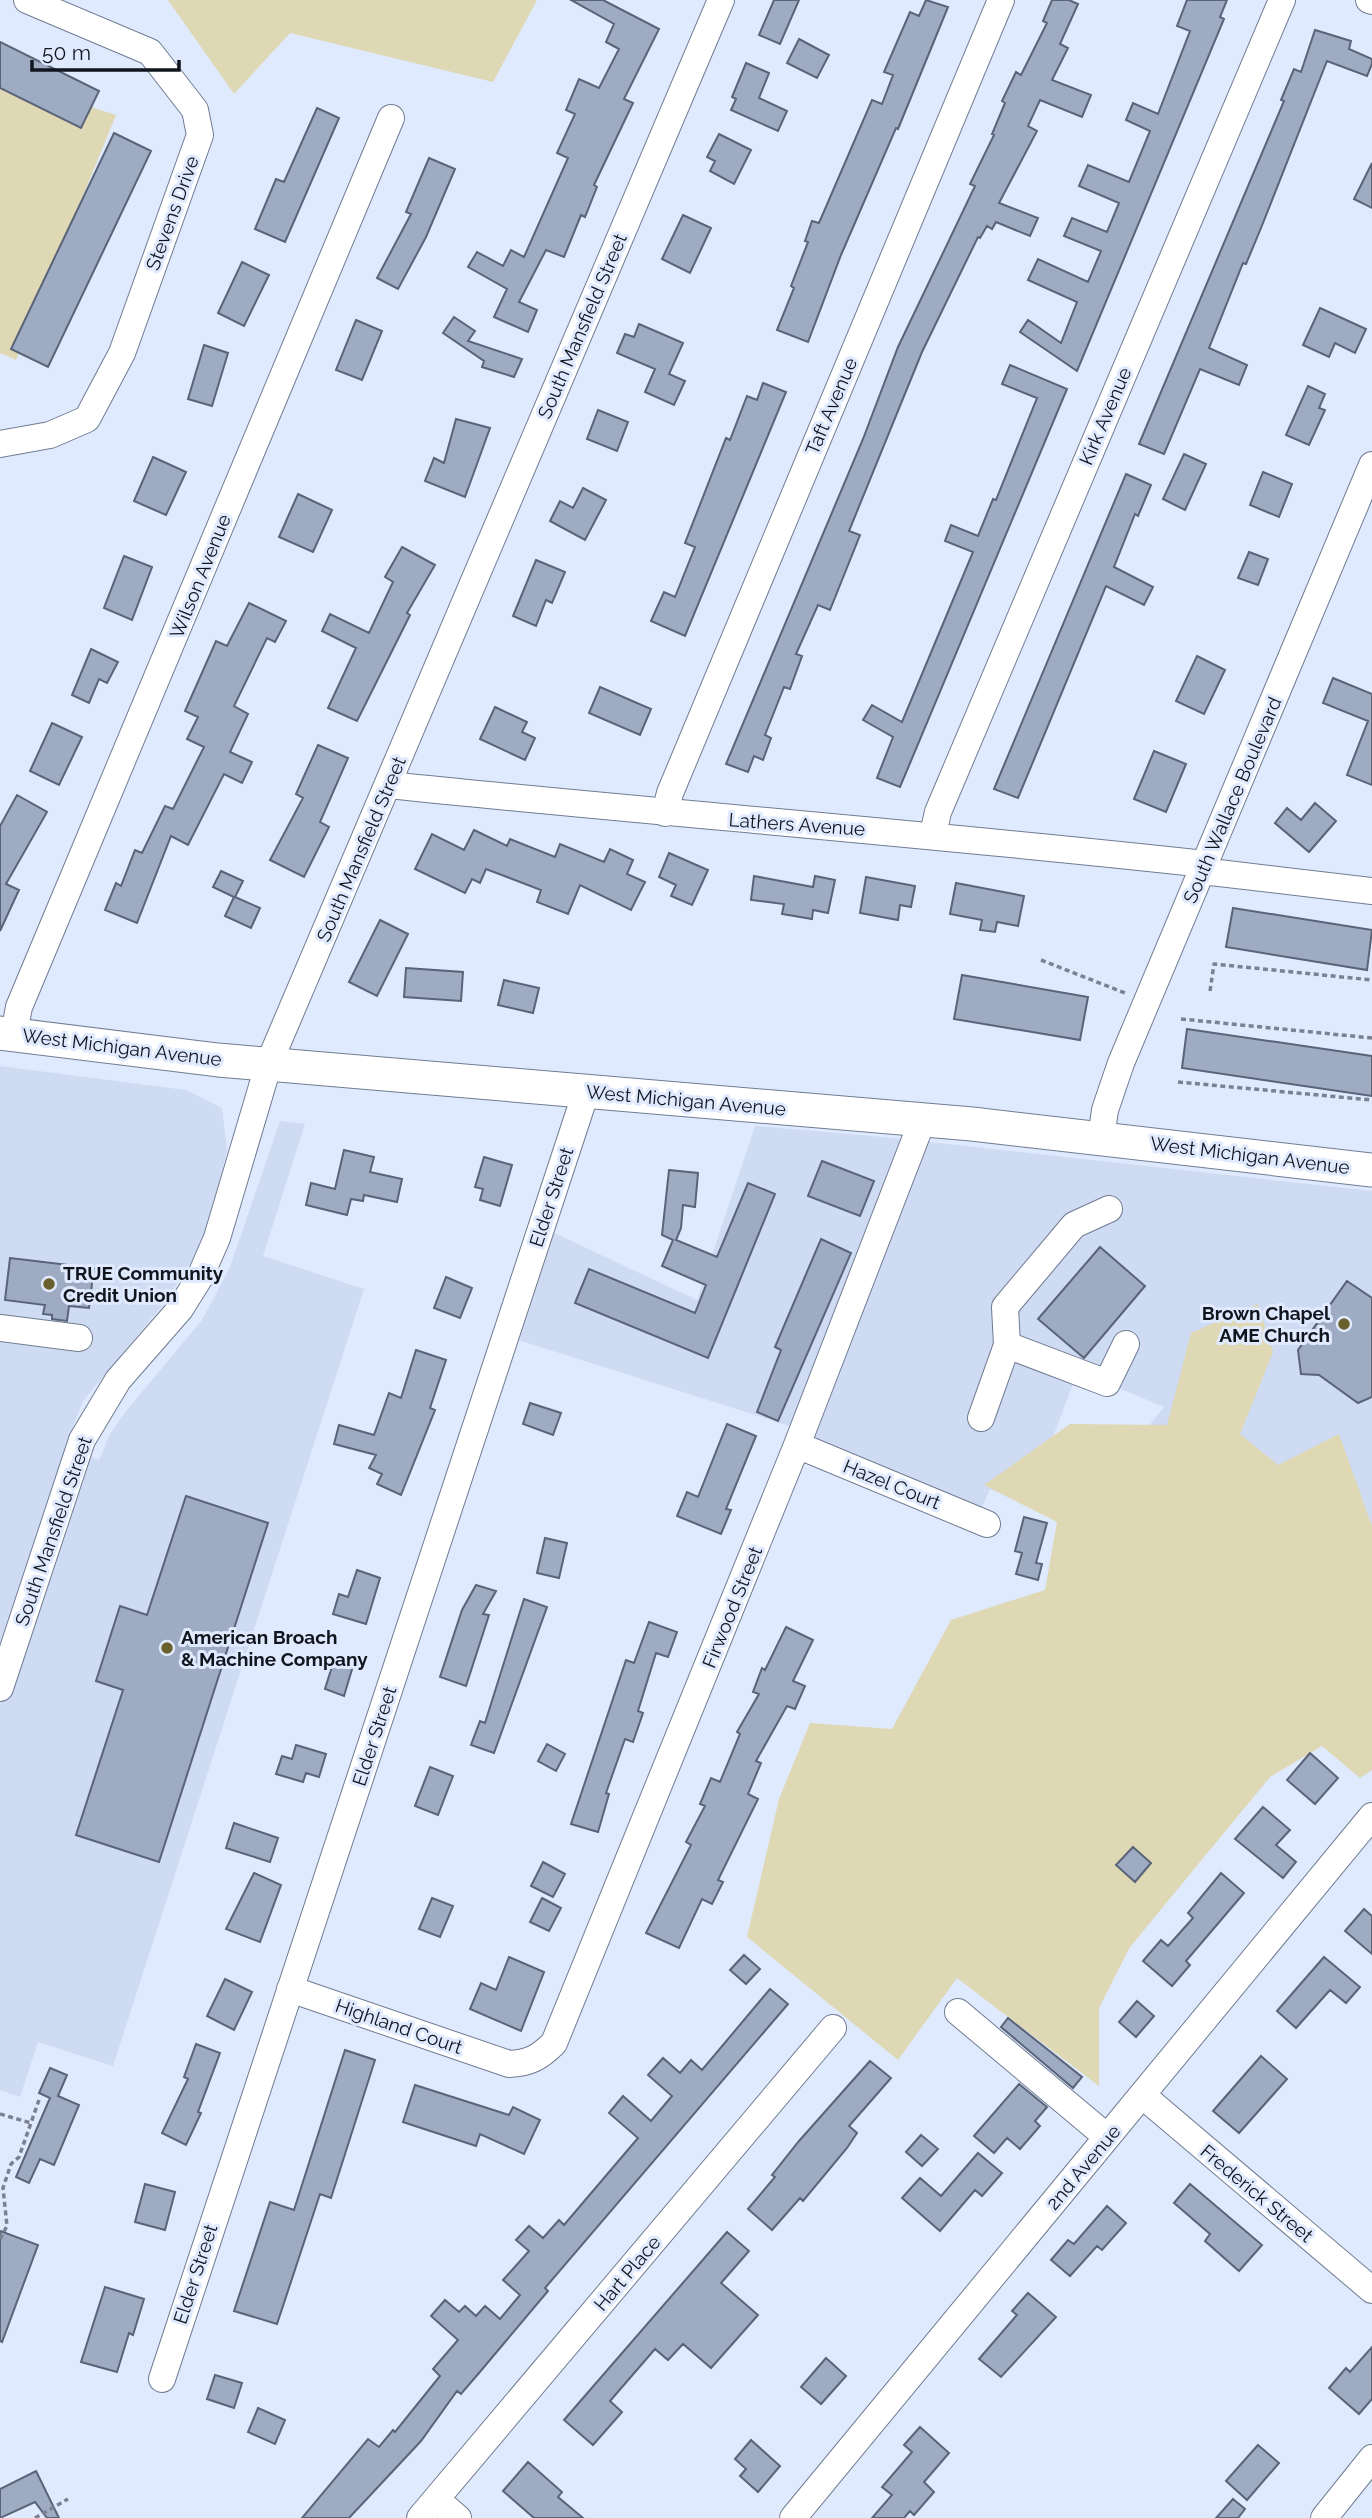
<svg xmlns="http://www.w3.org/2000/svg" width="1372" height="2518" font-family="Raleway,sans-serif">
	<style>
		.built { fill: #cedbf3 }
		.green { fill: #ded8b4 }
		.building { fill: #9eabc2; stroke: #596479; stroke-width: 2 }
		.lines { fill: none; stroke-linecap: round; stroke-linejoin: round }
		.minor-casing { stroke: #707c92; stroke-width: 28 }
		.major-casing { stroke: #707c92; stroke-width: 35 }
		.path { stroke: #7a8190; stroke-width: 3.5; stroke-dasharray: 5 3.5; stroke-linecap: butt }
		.minor { stroke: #fff; stroke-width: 26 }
		.major { stroke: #fff; stroke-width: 33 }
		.poi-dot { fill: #6a602d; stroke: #e0eafe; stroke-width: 2.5 }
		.labels { text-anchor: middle; stroke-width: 6; stroke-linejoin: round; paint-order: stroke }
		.street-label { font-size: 19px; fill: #11151e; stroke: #e0eafe }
		.poi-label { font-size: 19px; font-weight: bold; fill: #11151e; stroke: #e0eafe; text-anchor: start }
	</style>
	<rect width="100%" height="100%" fill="#e0eafe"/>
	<!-- built -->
	<path class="built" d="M0,1066L186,1090L222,1108L227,1151L205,1241L165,1302L83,1401L64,1448L99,1460L110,1434L126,1411L202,1320L230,1267L280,1121L305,1124L263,1256L364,1289L113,2066L38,2042L20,2097L0,2090Z
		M755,1126L884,1137L1372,1191V1701L1110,1474L1164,1407L1078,1371L1027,1505L990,1489L981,1510L818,1440L812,1433L512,1338L548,1230L697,1300Z"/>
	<!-- green -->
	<path class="green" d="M168,0H537L493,82L290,33L234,94Z
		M0,78L116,115L16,360L0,353Z
		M1258,1304L1273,1352L1240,1434L1278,1465L1339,1434L1372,1526V1770L1360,1778L1322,1746L1270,1777L1130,1947L1099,2008V2086L957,1978L898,2060L747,1937L779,1799L810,1723L892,1729L951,1620L1045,1590L1057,1522L984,1485L1070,1424L1167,1425L1191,1333Z"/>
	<!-- building -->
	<path class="building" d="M571,0H603L659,29L624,99L633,103L594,185L597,187L585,217L581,215L564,257L546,250L519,302L537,310L528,332L494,317L507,289L468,267L477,252L503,266L511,250L524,257L568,158L557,153L575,114L566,110L579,79L599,88L619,49L606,42L614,24Z
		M774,0H799L780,44L759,35Z
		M926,0L948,7L898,129L896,128L841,255L808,342L777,330L794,288L791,286L808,242L805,241L812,221L819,223L872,100L882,104L893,75L884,72L910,12L919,16Z
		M1052,0H1069L1078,4L1060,44L1068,48L1052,80L1091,95L1082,117L1040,100L1028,126L1037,131L999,203L1038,218L1030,236L996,222L992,229L987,226L980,238L978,237L922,352L849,531L860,535L830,610L818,605L796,654L802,656L790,689L784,687L765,735L771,738L763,760L754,756L748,772L726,764L863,439L898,347L975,186L970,184L994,135L992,134L1005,103L1002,101L1016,72L1021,75L1047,23L1043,21Z
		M1187,0H1227L1220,17L1224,19L1077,371L1020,332L1028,320L1061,343L1077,302L1028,280L1038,259L1088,282L1101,251L1064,236L1072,218L1107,232L1119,203L1079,186L1088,165L1129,182L1150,131L1126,120L1133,103L1158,114L1190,31L1177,26Z
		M1315,30L1351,41L1349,49L1372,59V64L1367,76L1327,61L1261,228L1246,264L1243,263L1209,348L1247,365L1239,385L1200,369L1164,454L1139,444L1284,101L1281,100L1294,69L1301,72Z
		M799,39L829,55L817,78L787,63Z
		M0,42L99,91L81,128L0,88Z
		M746,63L769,73L759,98L787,111L778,131L731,110L736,99L732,97Z
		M317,108L339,118L285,242L255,229L276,179L284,182Z
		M114,133L151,151L48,367L11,349Z
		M719,134L751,150L734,184L710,171L715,161L707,157Z
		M429,158L455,169L426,237L398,289L377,278L411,214L406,212Z
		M1372,163V208L1354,199Z
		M683,215L711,228L690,273L662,259Z
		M242,262L269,275L244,326L218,313Z
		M1320,308L1366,329L1355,353L1335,343L1329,357L1303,345Z
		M454,317L475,331L468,341L522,359L514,377L482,367L484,361L443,333Z
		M356,320L382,331L362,380L336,370Z
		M639,324L683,343L669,374L685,381L674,405L645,392L655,369L617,353L625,334L634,337Z
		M204,345L228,353L212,406L188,399Z
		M1010,365L1067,389L900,787L877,778L893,737L863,720L872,705L902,722L973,552L945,541L951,525L978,536L993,499L996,500L1037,398L1002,384Z
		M763,383L786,392L685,636L651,621L664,592L675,597L695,547L685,543L726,438L730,440L747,396L757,400Z
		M1308,386L1325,394L1319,408L1325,410L1309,445L1286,435Z
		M598,410L628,422L617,451L587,439Z
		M456,419L490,428L465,497L425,481L434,458L444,463Z
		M1184,454L1206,464L1185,510L1163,499Z
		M153,457L186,472L166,515L134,501Z
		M1263,472L1292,484L1279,517L1250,505Z
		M1126,474L1151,485L1138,516L1135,514L1114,567L1153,587L1144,605L1106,586L1018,798L994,789Z
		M583,488L606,500L585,540L550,521L560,501L573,508Z
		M298,494L332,510L313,552L279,537Z
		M402,547L435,565L407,613L410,615L357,721L328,708L356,648L322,631L330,614L369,633L393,582L385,577Z
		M1249,552L1268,559L1258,585L1238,578Z
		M124,556L152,567L132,620L104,608Z
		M536,560L565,572L552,603L546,600L536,626L513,616Z
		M249,603L286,621L275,642L267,638L234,706L248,714L230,752L252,762L242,783L224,774L188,845L171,836L137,923L105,910L116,883L121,886L135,850L142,853L165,806L173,809L204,747L187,739L198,717L185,711L216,641L227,646Z
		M91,649L118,662L107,683L99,679L89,703L72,695Z
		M1197,656L1225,670L1204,714L1176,701Z
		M1333,678L1372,694V785L1347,775L1368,721L1323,703Z
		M600,687L651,709L640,735L589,713Z
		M495,707L527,722L522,732L535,738L525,760L480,739Z
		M52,723L82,737L59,785L30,771Z
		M318,745L348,758L320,822L329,827L304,877L270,860L303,798L296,794Z
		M1154,751L1186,764L1166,812L1134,799Z
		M17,795L47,812L6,884L19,890L0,931V826Z
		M1315,803L1336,821L1309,852L1275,823L1287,808L1301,820Z
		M474,830L507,846L510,839L555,857L560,844L604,862L610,849L633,860L627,874L645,882L631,910L580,885L568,914L537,902L541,890L486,869L480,883L472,879L465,893L415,869L432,834L464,850Z
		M669,853L708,870L692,905L671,896L676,885L659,877Z
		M221,871L243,881L235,897L260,908L251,928L225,916L234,897L213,887Z
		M754,876L813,887L815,876L835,880L828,913L813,910L812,919L782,914L784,904L751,900Z
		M866,877L915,886L911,907L900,905L898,920L860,913Z
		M956,883L1024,896L1018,926L997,922L995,932L980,930L982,920L950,914Z
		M1233,908L1372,930L1367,970L1226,947Z
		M380,920L408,934L377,996L349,982Z
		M406,968L463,972L461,1001L404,997Z
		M962,975L1088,997L1080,1040L954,1019Z
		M504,980L539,988L533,1013L498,1005Z
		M1187,1029L1372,1056V1096L1182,1068Z
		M344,1150L374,1157L370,1172L402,1179L397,1202L364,1195L363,1201L351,1199L347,1215L306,1205L311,1183L335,1189Z
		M484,1157L512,1165L500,1206L480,1200L483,1189L475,1187Z
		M822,1161L874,1181L860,1216L808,1196Z
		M669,1170L698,1173L695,1207L683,1205L681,1228L676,1240L717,1257L748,1183L775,1194L708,1358L575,1303L589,1269L695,1313L706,1285L662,1266L673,1240L662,1235Z
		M821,1239L851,1253L778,1421L757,1412L781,1350L775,1347Z
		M1100,1247L1145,1286L1084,1358L1038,1319Z
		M10,1258L94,1268L89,1308L69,1306L67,1321L52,1319V1315L43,1314L45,1305L5,1300Z
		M446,1277L472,1288L460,1318L434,1308Z
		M1347,1281L1372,1298V1397L1358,1403L1319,1375L1301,1374L1298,1350Z
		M416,1350L446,1360L430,1408L435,1410L401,1495L377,1484L382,1474L369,1468L376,1455L334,1444L339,1425L374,1435L389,1393L401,1398Z
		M530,1403L561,1413L553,1435L523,1424Z
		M727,1424L756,1436L726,1509L731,1510L721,1534L677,1516L687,1492L698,1497Z
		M186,1496L268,1523L159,1862L76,1835L123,1690L96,1681L120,1606L147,1615Z
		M1024,1517L1047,1523L1036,1563L1042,1564L1038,1580L1016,1574L1022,1553L1015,1551Z
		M545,1538L567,1543L559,1578L537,1573Z
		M357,1570L380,1578L366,1624L333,1614L339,1594L348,1597Z
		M476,1585L496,1591L483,1614L489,1615L466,1686L440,1677L462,1610Z
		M524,1599L547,1607L494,1753L471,1745L480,1721L485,1723Z
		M649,1622L677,1632L668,1657L656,1653L638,1711L643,1713L633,1742L625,1739L606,1793L609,1794L598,1832L571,1824L626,1660L634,1663Z
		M786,1627L813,1640L793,1681L805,1686L795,1709L787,1706L756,1761L761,1763L748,1794L758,1799L718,1880L723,1882L712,1904L702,1899L679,1948L646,1933L691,1845L686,1842L705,1806L700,1804L711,1778L720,1782L740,1734L737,1732L759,1694L753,1692L762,1668L765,1670Z
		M334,1660L353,1666L344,1696L325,1689Z
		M547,1744L565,1754L556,1771L538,1761Z
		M296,1745L326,1754L319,1777L306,1773L303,1782L276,1774L282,1756L292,1759Z
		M1310,1753L1338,1778L1315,1804L1287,1780Z
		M430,1767L453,1776L438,1815L415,1806Z
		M1263,1807L1290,1830L1276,1845L1296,1862L1283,1878L1235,1839Z
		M234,1823L278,1838L270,1862L226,1848Z
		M1133,1847L1151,1863L1135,1882L1116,1865Z
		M543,1862L565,1874L553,1897L531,1886Z
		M254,1873L281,1885L260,1942L226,1929Z
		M1221,1873L1244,1893L1186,1961L1190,1965L1172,1986L1143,1961L1161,1940L1168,1946L1193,1918L1188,1913Z
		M432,1898L453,1906L440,1937L419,1929Z
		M542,1898L561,1908L549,1931L530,1922Z
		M1364,1909L1372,1916V1954L1345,1931Z
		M744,1955L760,1969L746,1984L730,1970Z
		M509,1957L544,1972L521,2031L470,2009L481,1983L496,1990Z
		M1324,1957L1360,1987L1346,2003L1330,1990L1296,2028L1277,2011Z
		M225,1979L252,1992L234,2030L207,2016Z
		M770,1989L788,2004L545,2288L548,2291L479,2373L461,2394L457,2391L421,2441L349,2518H302L368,2439L379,2447L393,2430L395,2432L440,2376L433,2369L458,2340L431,2316L445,2300L459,2312L465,2306L476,2316L485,2306L500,2319L520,2295L503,2280L529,2251L516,2240L529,2226L543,2238L559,2220L564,2225L638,2138L609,2113L623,2096L651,2121L672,2096L648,2075L663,2058L680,2073L691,2060L702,2070Z
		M1137,2001L1154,2016L1136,2037L1119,2022Z
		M1008,2018L1082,2077L1073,2088L1001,2027Z
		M196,2044L220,2053L198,2112L201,2113L186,2145L162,2133L188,2079L184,2077Z
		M345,2050L375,2060L331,2198L320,2194L277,2324L234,2311L270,2202L294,2210Z
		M1261,2056L1287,2079L1239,2133L1213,2111Z
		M870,2061L891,2078L849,2126L857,2133L847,2148L803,2201L800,2198L772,2230L748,2209L775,2177L772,2175L799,2141Z
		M50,2068L67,2075L58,2096L79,2105L54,2165L40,2159L29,2183L16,2177L50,2098L39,2093Z
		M1019,2084L1047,2107L1035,2121L1040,2126L1020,2149L1007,2138L994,2153L974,2136Z
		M415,2085L509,2115L513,2107L540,2120L524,2154L480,2134L476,2146L403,2122Z
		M921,2135L938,2149L922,2166L906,2152Z
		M978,2153L1002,2173L982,2196L975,2190L940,2231L902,2198L920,2178L941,2196Z
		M145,2184L175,2192L165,2230L135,2222Z
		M1190,2184L1262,2245L1239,2271L1205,2241L1210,2234L1174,2203Z
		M1107,2206L1126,2223L1102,2250L1097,2246L1070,2276L1051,2260L1068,2240L1074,2244Z
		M0,2231L38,2245L2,2342L0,2341Z
		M727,2232L749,2251L721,2283L758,2315L711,2368L683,2344L668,2360L655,2349L610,2401L622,2412L593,2445L564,2420Z
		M105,2287L144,2299L133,2335L129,2333L117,2372L81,2362Z
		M1028,2293L1056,2317L1001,2377L979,2359L1017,2315L1012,2311Z
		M1372,2347V2399L1359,2414L1329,2388L1346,2368L1350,2372Z
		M826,2358L846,2376L821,2404L801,2387Z
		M215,2375L242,2383L234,2408L207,2399Z
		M258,2408L285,2420L275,2444L248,2432Z
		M920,2427L949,2453L924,2482L934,2492L914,2515L910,2511L904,2518H872L892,2495L882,2487L912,2452L904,2445Z
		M751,2440L780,2466L758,2492L740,2476L746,2469L735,2459Z
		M1258,2445L1279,2463L1247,2500L1226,2481Z
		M528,2462L562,2492L558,2497L583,2518H534L503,2491Z
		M36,2471L59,2518H47L35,2502L0,2518V2489Z
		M1233,2499L1245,2509L1238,2518H1216Z"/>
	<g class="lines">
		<defs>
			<path id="minor" d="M1369,0L1372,1
				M0,444L50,435L87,419L122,353L200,135L195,110L150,52L27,0
				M388,785C660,813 933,834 1205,864
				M665,813L670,793L1001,0
				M933,834L938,812L1282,0
				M1202,871L1372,891
				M14,1034L19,1007L32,976L391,118
				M1101,1138L1105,1110L1121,1063L1372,465
				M1109,1209L1074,1225L1005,1307L1007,1345L1107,1383L1126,1344
				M0,1328L79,1338
				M981,1418L1007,1345
				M797,1445L987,1524
				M0,1688L82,1440L118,1380L180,1309L200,1277L217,1238L269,1063L721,0
				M290,1989L509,2064C529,2063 539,2058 554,2043L797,1445L923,1119
				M958,2012L1107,2137
				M1142,2095L1372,2290
				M162,2379L586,1092
				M436,2499L458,2518
				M420,2518L833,2028
				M793,2518L1372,1816
				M1324,2518L1372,2458"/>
			<path id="major" d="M0,1033L218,1060L972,1124L1372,1170"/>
		</defs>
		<!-- minor casing -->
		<use href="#minor" class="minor-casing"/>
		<!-- major casing -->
		<use href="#major" class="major-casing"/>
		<!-- path -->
		<path class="path" d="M1041,960L1125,993
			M1210,991L1214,964L1372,980
			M1181,1019L1372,1038
			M1178,1082L1372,1100
			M0,2114L31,2123
			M0,2239L7,2226L3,2188L11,2164L19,2157L39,2100
			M35,2518L68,2499"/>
		<!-- minor -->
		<use href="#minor" class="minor"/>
		<!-- major -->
		<use href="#major" class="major"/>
	</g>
	<!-- markers -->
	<g class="poi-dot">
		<circle cx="49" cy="1284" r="7"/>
		<circle cx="1344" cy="1324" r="7"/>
		<circle cx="167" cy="1648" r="7"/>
	</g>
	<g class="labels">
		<!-- street labels -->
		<g class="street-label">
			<text transform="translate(172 213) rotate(-70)" y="7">Stevens Drive</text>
			<text transform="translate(582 326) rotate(-67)" y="7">South Mansfield Street</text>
			<text transform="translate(831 406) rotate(-67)" y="7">Taft Avenue</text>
			<text transform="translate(1105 416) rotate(-67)" y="7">Kirk Avenue</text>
			<text transform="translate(200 576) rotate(-68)" y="7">Wilson Avenue</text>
			<text transform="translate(1232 800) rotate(-67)" y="7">South Wallace Boulevard</text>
			<text transform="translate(797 824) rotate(4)" y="7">Lathers Avenue</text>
			<text transform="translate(361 849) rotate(-67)" y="7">South Mansfield Street</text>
			<text transform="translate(122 1047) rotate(7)" y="7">West Michigan Avenue</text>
			<text transform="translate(686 1100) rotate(5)" y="7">West Michigan Avenue</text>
			<text transform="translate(1250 1155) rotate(7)" y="7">West Michigan Avenue</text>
			<text transform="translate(551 1197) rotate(-72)" y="7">Elder Street</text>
			<text transform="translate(892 1484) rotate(22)" y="7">Hazel Court</text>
			<text transform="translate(53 1531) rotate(-71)" y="7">South Mansfield Street</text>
			<text transform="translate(732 1607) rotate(-68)" y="7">Firwood Street</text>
			<text transform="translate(374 1736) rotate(-72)" y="7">Elder Street</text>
			<text transform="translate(399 2026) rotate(19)" y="7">Highland Court</text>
			<text transform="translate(1083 2167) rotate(-50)" y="7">2nd Avenue</text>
			<text transform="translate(1257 2193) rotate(40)" y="7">Frederick Street</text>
			<text transform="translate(627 2273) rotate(-50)" y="7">Hart Place</text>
			<text transform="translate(195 2274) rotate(-72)" y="7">Elder Street</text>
		</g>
		<!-- poi labels -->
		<g class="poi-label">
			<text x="63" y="1280">TRUE Community<tspan x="63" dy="22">Credit Union</tspan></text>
			<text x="1330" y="1320" text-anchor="end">Brown Chapel<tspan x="1330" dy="22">AME Church</tspan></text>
			<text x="181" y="1644">American Broach<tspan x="181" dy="22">&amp; Machine Company</tspan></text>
		</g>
	</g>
	<!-- scale -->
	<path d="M32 60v10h147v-10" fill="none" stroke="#11151e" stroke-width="3.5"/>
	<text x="42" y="60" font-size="21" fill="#11151e" stroke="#e0eafe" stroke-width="5" paint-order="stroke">50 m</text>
</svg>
